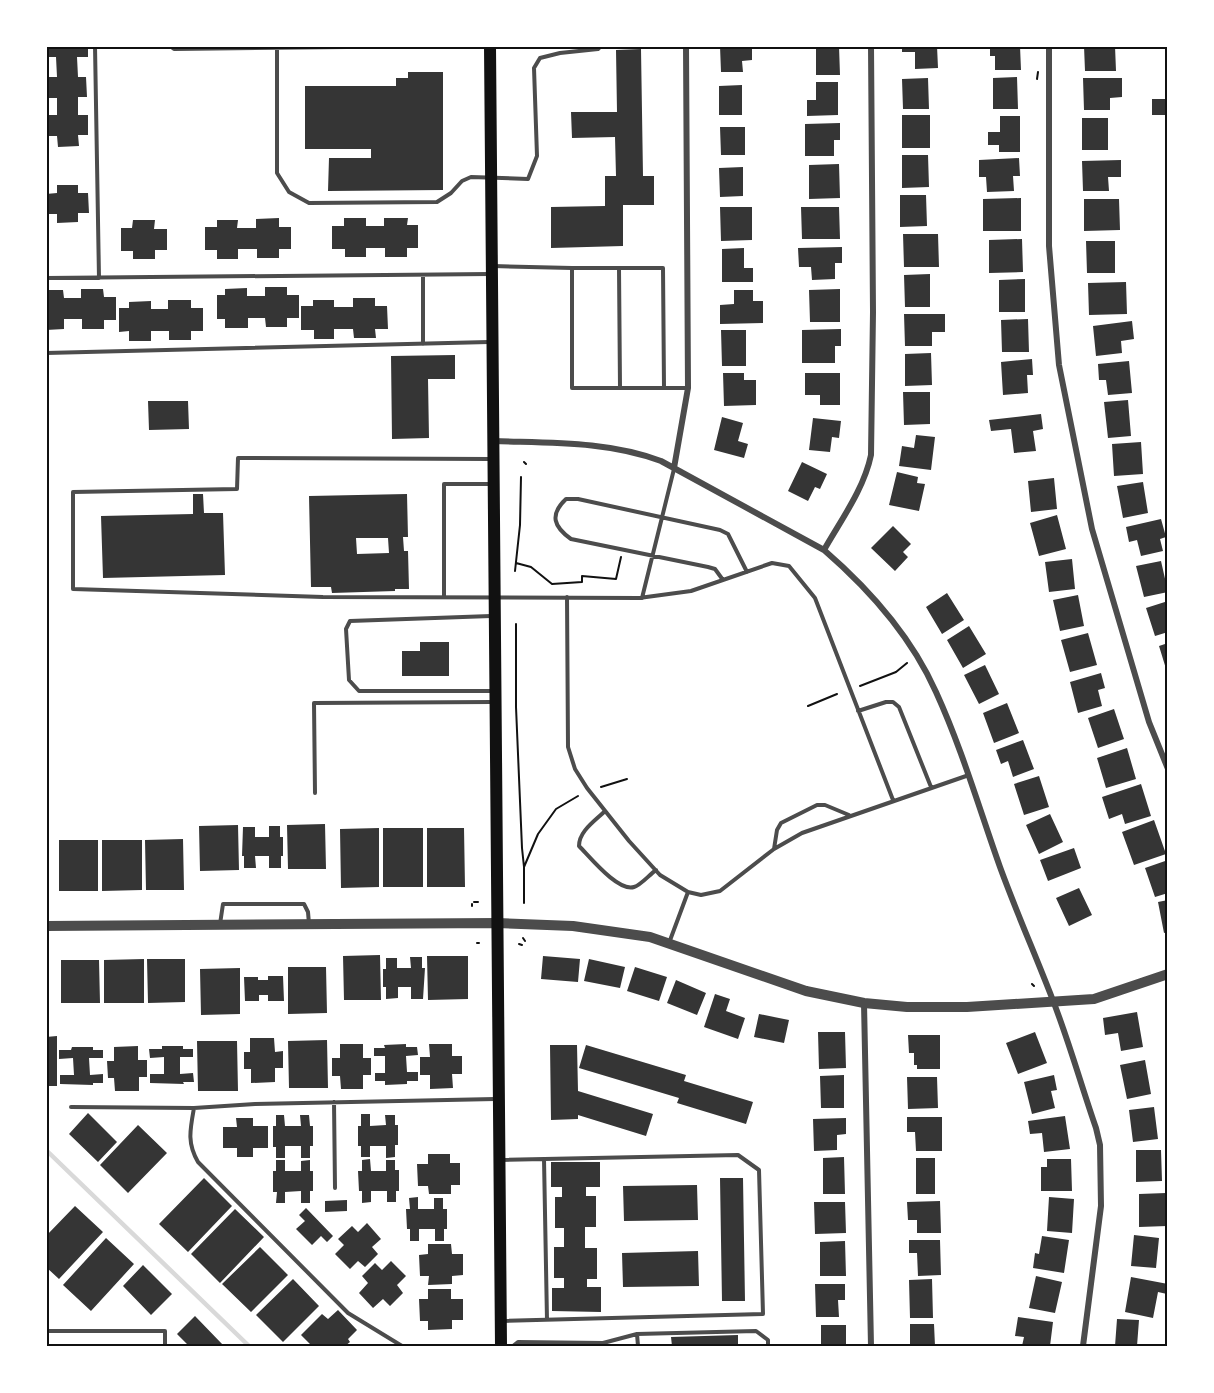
<svg xmlns="http://www.w3.org/2000/svg" width="1214" height="1393" font-family="Ubuntu,sans-serif">
	<style>
		.lines { fill: none; stroke-linecap: round; stroke-linejoin: round }
		.stream { stroke: #d9d9d9; stroke-width: 4.5 }
		.building { fill: #353535; fill-rule: evenodd }
		.path { stroke: #111; stroke-width: 2 }
		.service { stroke: #4c4c4c; stroke-width: 4 }
		.minor { stroke: #4c4c4c; stroke-width: 6 }
		.tertiary { stroke: #4c4c4c; stroke-width: 10 }
		.secondary { stroke: #111; stroke-width: 12 }
		.neatline { fill: none; stroke: #111; stroke-width: 2 }
	</style>
	<rect width="100%" height="100%" fill="#fff"/>
	<g class="lines">
		<!-- stream -->
		<path class="stream" d="M46,1150L249,1346"/>
	</g>
	<!-- building -->
	<path class="building" d="M46,46H88V57H77L78,77H86L87,97H78V115H88V135H78L79,146L58,147L57,136H46V115H57V98H48V77H57L56,57H46Z
		M720,46H752V60L742,61L743,72H721Z
		M816,46H839L840,75H816Z
		M902,46H937L938,68L915,69V52H902Z
		M990,46H1020L1021,70H995V56H990Z
		M1084,46H1115L1116,71H1085Z
		M641,49L643,176H654V205H623V246L551,248V207L605,206V176H616L615,137L572,138L571,112H617L616,50Z
		M408,72H443V190L328,191L329,158H371V149H305V86H396V78H408Z
		M1017,77L1018,109H993V78Z
		M928,78L929,109H903L902,79Z
		M1083,78H1122V97L1110,98V110H1084Z
		M816,82H838V115L807,116V100H816Z
		M742,85V115H719V86Z
		M1152,99H1168V115H1152Z
		M902,115H930V148H902Z
		M1000,116H1020V152H999V145H988V132H1000Z
		M1082,118H1108V150H1082Z
		M840,123V140H834V156H805V124Z
		M720,127H745V155H721Z
		M902,155H928L929,187L902,188Z
		M1019,158L1020,176H1013L1014,191L987,192L986,177H979V160Z
		M1121,160V177H1108L1109,191H1083L1082,161Z
		M839,164L840,198L809,199V165Z
		M743,167V196L720,197L719,168Z
		M57,185H78V193H88L89,213H78V222L57,223V214H46V194L57,193Z
		M900,195H926L927,226L900,227Z
		M1021,198V231H983V199Z
		M1084,199H1119L1120,230L1084,231Z
		M720,207H752V240L721,241Z
		M801,207H839L840,239H802Z
		M279,218V227H291V249H279V258H257V249H238V259H217V250H205V227H217V220H238L237,228H256V219Z
		M344,218H366V226H384V218H408L407,225H418V248H407V257H385V248H366V257H345V249H332V226H344Z
		M133,220H155L154,229H167V250H155V259H133V251H121V228H132Z
		M903,234H938L939,267H904Z
		M1022,239L1023,272L989,273V240Z
		M1086,241H1115V273H1087Z
		M842,247V263H835V279L812,280L811,267H799L798,248Z
		M744,248V268H753V282H722V249Z
		M930,274V307H905L904,275Z
		M1025,279V312H999V280Z
		M1126,282L1127,314L1089,315L1088,283Z
		M265,287H287V295H299V318H287V327H266L265,318H248V328H225V319H217V295H225V289L247,288V296H265Z
		M81,289H103L104,297H116V320H104V329H82V319H64V329L46,330V290H63L64,298H81Z
		M840,289V322H810L809,290Z
		M734,290H753V301H763V323L720,324V305L734,304Z
		M353,298H375V306H387L388,329H375L376,338H354L353,329H334V339H314V330H301V306H313V300H334V307H353Z
		M168,300H191V308H203V331H191V340H169V331H151V341H129V331L119,332V308H129V302L151,301V309H168Z
		M904,314H945V332H932V346H905Z
		M1028,319L1029,352H1002L1001,320Z
		M1132,321L1134,339L1121,341L1122,353L1096,356L1093,326Z
		M841,329V346H835V363H802V330Z
		M721,330H746V366H722Z
		M931,353L932,385L905,386V354Z
		M455,355V379H428L429,438L392,439L391,356Z
		M1032,359L1033,375H1027L1028,393L1003,395L1001,362Z
		M1129,361L1132,393L1108,395L1106,380H1099L1098,364Z
		M723,373H744V380H756V405L724,406Z
		M805,373H840V405H820V395H805Z
		M903,392H930V424L904,425Z
		M1128,400L1131,436L1108,438L1104,402Z
		M148,401H188L189,429L149,430Z
		M1041,414L1043,429L1033,431L1036,451L1014,453L1011,429L991,431L989,420Z
		M722,417L743,423L738,441L748,444L744,458L714,450Z
		M813,418L841,421L839,438L832,437L830,452L809,450Z
		M916,435L935,437L931,470L899,466L902,446L914,448Z
		M1141,442L1143,474L1114,476L1112,444Z
		M802,462L827,474L820,489L815,487L808,501L788,491Z
		M897,472L918,477L917,483L925,484L919,511L889,505Z
		M1054,478L1057,509L1031,512L1028,481Z
		M1143,482L1148,513L1123,518L1117,486Z
		M193,494H203L204,513H223L225,575L103,578L101,516L193,514Z
		M407,494L408,537H403L404,551H408L409,589H395V591L332,593L331,587H311L309,496ZM356,538H388L389,553L357,554Z
		M1057,515L1066,549L1039,556L1030,523Z
		M1161,519L1166,537L1160,539L1163,551L1141,556L1137,540L1129,542L1126,527Z
		M893,526L911,544L903,552L908,557L895,571L871,548Z
		M1072,559L1075,589L1049,592L1045,562Z
		M1161,561L1168,592L1144,597L1136,566Z
		M947,593L964,620L942,634L926,607Z
		M1078,595L1084,626L1060,631L1053,600Z
		M1168,601V632L1155,636L1146,608Z
		M969,626L986,654L963,668L947,640Z
		M1088,633L1097,665L1070,672L1061,640Z
		M420,642H449V676H402V651H420Z
		M1168,643V672H1167L1159,646Z
		M985,665L999,694L979,704L964,675Z
		M1101,673L1105,688L1098,690L1102,706L1078,713L1070,682Z
		M1007,703L1019,733L994,743L983,713Z
		M1114,709L1124,739L1098,748L1088,718Z
		M1023,740L1034,769L1013,777L1008,761L1001,764L996,750Z
		M1127,748L1136,779L1106,788L1097,758Z
		M1039,776L1049,807L1024,815L1014,784Z
		M1141,784L1151,816L1125,824L1122,814L1109,819L1102,797Z
		M1050,814L1063,842L1039,854L1026,825Z
		M1154,820L1166,854L1134,865L1122,832Z
		M325,824L326,869H288L287,825Z
		M238,825L239,870L200,871L199,826Z
		M269,826H280V837H283V856H281V868H269V856H255L256,868H244V856H242L243,827H255V837H269Z
		M379,828V887L341,888L340,829Z
		M383,828H423V887H383Z
		M427,828H464L465,887H427Z
		M183,839L184,890H146L145,840Z
		M59,840H98V891H59Z
		M102,840H142V890L102,891Z
		M1074,848L1081,868L1048,881L1040,860Z
		M1168,860V893L1155,897L1145,868Z
		M1079,888L1092,915L1069,926L1056,898Z
		M1168,900V932L1164,933L1158,902Z
		M380,955L381,1000H344L343,956Z
		M427,956H468V999L428,1000Z
		M543,956L580,959L578,982L541,979Z
		M410,957H422V968H425L423,999H411V987H398V998L386,999V987H383V969H386V958H397V968H411Z
		M144,959V1003H104V960Z
		M147,959H185V1002L148,1003Z
		M589,959L625,967L620,988L584,981Z
		M61,960H99L100,1003H61Z
		M288,967H326L327,1013L288,1014Z
		M635,967L667,977L659,1001L627,991Z
		M240,968V1014L201,1015L200,969Z
		M268,976H283L284,1001H268V995H259V1001H245L244,977H258V980H268Z
		M676,980L706,993L697,1015L667,1003Z
		M715,994L730,999L726,1011L745,1018L738,1039L704,1027Z
		M1137,1012L1143,1047L1121,1051L1118,1033L1105,1035L1103,1018Z
		M759,1014L789,1020L784,1043L754,1037Z
		M818,1032H845L846,1068L819,1069Z
		M1035,1032L1047,1063L1018,1074L1006,1043Z
		M908,1035H940V1069H917V1065H914V1053H909Z
		M57,1036V1086H46V1037Z
		M250,1038H274L275,1052L283,1051V1068H275V1082L251,1083V1069H244V1052H250Z
		M327,1040L328,1088H289L288,1041Z
		M197,1041H237L238,1091H198Z
		M340,1044H363V1058H371V1075H363V1089H341L340,1076H332V1058H340Z
		M406,1044V1047H417L418,1055L406,1056L407,1072H418V1081H407V1084L385,1085V1081H375V1073H385V1056H374V1048H385L384,1045Z
		M429,1044H452V1056H462V1074H452L453,1088L430,1089V1075H420V1057H430Z
		M550,1045H577L578,1091L653,1114L646,1136L578,1115V1119L551,1120Z
		M586,1045L686,1075L684,1081L753,1102L746,1124L677,1103L679,1098L579,1068Z
		M138,1046V1060H147V1077H139V1091H115L114,1078H108L107,1061H114V1047Z
		M162,1046H183V1049H193V1057H180V1074L193,1073L194,1082H183L184,1084L150,1083V1074H164V1057L150,1058L149,1049H162Z
		M72,1047H93V1050H103V1058H89L90,1075L103,1074V1083H93V1085L60,1084V1075H74L73,1058L59,1059V1050H71Z
		M1145,1060L1151,1094L1127,1099L1120,1065Z
		M844,1075V1108H821L820,1076Z
		M1054,1075L1057,1090L1051,1091L1055,1108L1032,1114L1024,1082Z
		M907,1077H937L938,1108L908,1109Z
		M1154,1107L1158,1139L1133,1142L1129,1110Z
		M88,1113L117,1142L98,1162L69,1134Z
		M361,1114H370V1126L386,1125L385,1115H395V1125H398V1145H395V1157L386,1158V1146H370V1157H361V1146H358V1126H361Z
		M276,1115H284L285,1126H301L300,1115H309L310,1126H313V1146H310V1158H301V1146H285V1158H276V1147H273V1126H276Z
		M1065,1116L1070,1149L1044,1152L1042,1133L1030,1134L1028,1121Z
		M907,1117H942V1151H916L915,1132H907Z
		M236,1118H253V1126H268V1148H253V1157H237V1148H223V1127H237Z
		M846,1118V1134L837,1135V1150L814,1151L813,1119Z
		M138,1125L167,1153L128,1193L100,1165Z
		M1136,1150H1161L1162,1181L1136,1182Z
		M428,1154H450V1163H460V1185H451V1194H429L428,1186H418L417,1164H428Z
		M844,1157L845,1194H823V1158Z
		M916,1158H935V1194H916Z
		M370,1159L371,1171H386V1160H395V1170H399V1191H396V1202H387V1191H371V1202L362,1203V1191H359L358,1171H362V1160Z
		M1047,1159H1071L1072,1191H1041V1167H1047Z
		M276,1160H285V1171H301V1161L310,1160V1171H313V1191H310V1203H301V1191L285,1192V1203H276L277,1192H273V1171H276Z
		M551,1162H600V1187H586V1196H596V1227H585V1248H597V1279H587V1287H601V1312L552,1311V1288H564V1278H554V1247H564V1228H555V1197H562V1187H551Z
		M204,1178L232,1206L188,1252L159,1224Z
		M720,1178H743L745,1301H722Z
		M697,1185L698,1220L624,1221L623,1186Z
		M1166,1193L1167,1226L1139,1227V1194Z
		M418,1197V1209H434V1198H443V1209H447V1229H444V1241H435V1229H419V1241H410V1229H407L406,1209H410L409,1198Z
		M1049,1197L1074,1199L1072,1233L1047,1231Z
		M347,1200V1211L325,1212V1201Z
		M940,1201L941,1233H917V1220H908L907,1202Z
		M814,1202H845L846,1233L815,1234Z
		M75,1206L103,1232L59,1279L46,1267V1236Z
		M306,1208L333,1236L327,1242L321,1236L312,1245L296,1229L305,1221L299,1215Z
		M235,1209L264,1237L220,1283L191,1254Z
		M367,1223L381,1239L372,1247L378,1254L365,1267L358,1261L350,1269L335,1254L344,1245L338,1239L352,1226L358,1232Z
		M1134,1235L1159,1238L1156,1268L1131,1266Z
		M1042,1236L1069,1240L1064,1273L1033,1268L1035,1253L1039,1254Z
		M106,1238L134,1264L91,1311L63,1285Z
		M909,1240H940L941,1275L918,1276L917,1253H909Z
		M845,1241L846,1276H820V1242Z
		M428,1244H451L452,1254H463V1275L452,1276V1284L428,1285L429,1276H420L419,1255L428,1254Z
		M260,1247L288,1275L251,1312L222,1284Z
		M698,1251L699,1286L623,1287L622,1253Z
		M391,1261L406,1276L397,1285L403,1293L390,1306L383,1299L373,1308L359,1293L368,1283L362,1276L375,1263L382,1270Z
		M143,1265L172,1294L151,1315L123,1286Z
		M1036,1276L1062,1282L1055,1313L1029,1308Z
		M1131,1277L1168,1284L1167,1294L1158,1292L1153,1318L1125,1312Z
		M293,1279L319,1306L283,1342L256,1315Z
		M932,1279L933,1318H910L909,1280Z
		M815,1284H845V1300H838L839,1317H816Z
		M428,1289H451V1299H463V1320H452V1329L428,1330V1321H420L419,1299H428Z
		M338,1310L357,1330L348,1339L350,1342L345,1346H312L301,1335L322,1314L328,1319Z
		M195,1316L223,1345L221,1346H189L177,1334Z
		M1018,1317L1053,1322L1050,1346H1022L1024,1337L1015,1336Z
		M1117,1319L1139,1320L1137,1346H1115Z
		M910,1324H934L935,1346H910Z
		M821,1325H846V1346H821Z
		M738,1335V1346H672L671,1337Z"/>
	<g class="lines">
		<!-- path -->
		<path class="path" d="M1037,79L1038,72
			M524,462L526,464
			M516,563L531,567L552,584L582,582V576L616,579L621,557
			M515,571L520,525L521,477
			M516,624V707L522,848L524,867
			M860,686L896,672L907,663
			M808,706L837,694
			M601,787L627,779
			M474,902H478
			M524,903V867L538,834L556,809L578,796
			M472,904V906
			M523,938L525,941
			M477,943H479
			M519,944L522,945
			M1032,984L1034,986"/>
		<!-- service -->
		<path class="service" d="M95,46L99,278
			M170,46L174,49L439,46
			M277,46V173L289,192L309,203L437,202L451,193L462,181L471,177L528,179L537,156L534,68L540,58L560,53L598,49L601,46
			M493,266L572,268V388H688
			M572,268H663L664,388
			M619,268L620,388
			M423,275V344
			M46,278L490,274
			M46,353L489,342
			M490,459L238,458L237,489L73,492V589L323,597L639,598L691,591L772,563L789,566L815,598L893,800
			M723,580L715,569L708,567L571,539C554,527 549,515 566,499H578L720,530L728,534L747,572
			M444,597V484H493
			M567,597L568,747L575,769L587,788L629,841L660,875L688,892
			M642,598L674,469
			M491,616L350,621L346,629L349,680L359,691H492
			M858,711L886,702H893L899,707L931,787
			M315,793L314,703L492,702
			M605,811C595,821 579,831 579,846C590,857 618,892 634,887C641,885 649,875 656,870
			M774,849L777,830L781,823L817,805H825L849,815
			M220,924L223,904H304L308,912L309,924
			M669,943L688,892L701,895L720,891L774,849L802,833L969,775
			M334,1102L335,1188
			M71,1107L194,1108
			M544,1159L547,1320
			M501,1160L738,1155L759,1170L763,1314L502,1321
			M46,1331H165V1346
			M637,1334L638,1346
			M402,1346L348,1313L198,1162C187,1143 190,1130 194,1108L255,1104L495,1099
			M513,1346L518,1342L603,1343L637,1334L756,1331L768,1340V1346"/>
		<!-- minor -->
		<path class="minor" d="M1049,46V246L1059,365L1092,529L1149,722L1168,769
			M494,441C550,443 608,441 661,461L824,550C869,589 912,638 936,692C962,749 979,808 1000,867C1016,911 1035,954 1052,998C1069,1041 1081,1085 1096,1128L1100,1145L1101,1206L1083,1346
			M674,468L688,388L686,46
			M824,550C841,520 864,489 871,455L873,312L871,46
			M864,1003L871,1346"/>
		<!-- tertiary -->
		<path class="tertiary" d="M46,926L498,923L573,926L650,937L806,991L864,1003L907,1007H967L1094,999L1168,974"/>
		<!-- secondary -->
		<path class="secondary" d="M490,46L501,1346"/>
	</g>
	<!-- border -->
	<rect width="1214" height="1393" fill="none" stroke="#ffffff" stroke-width="96"/>
	<rect x="48" y="48" width="1118" height="1297" class="neatline"/>
</svg>
